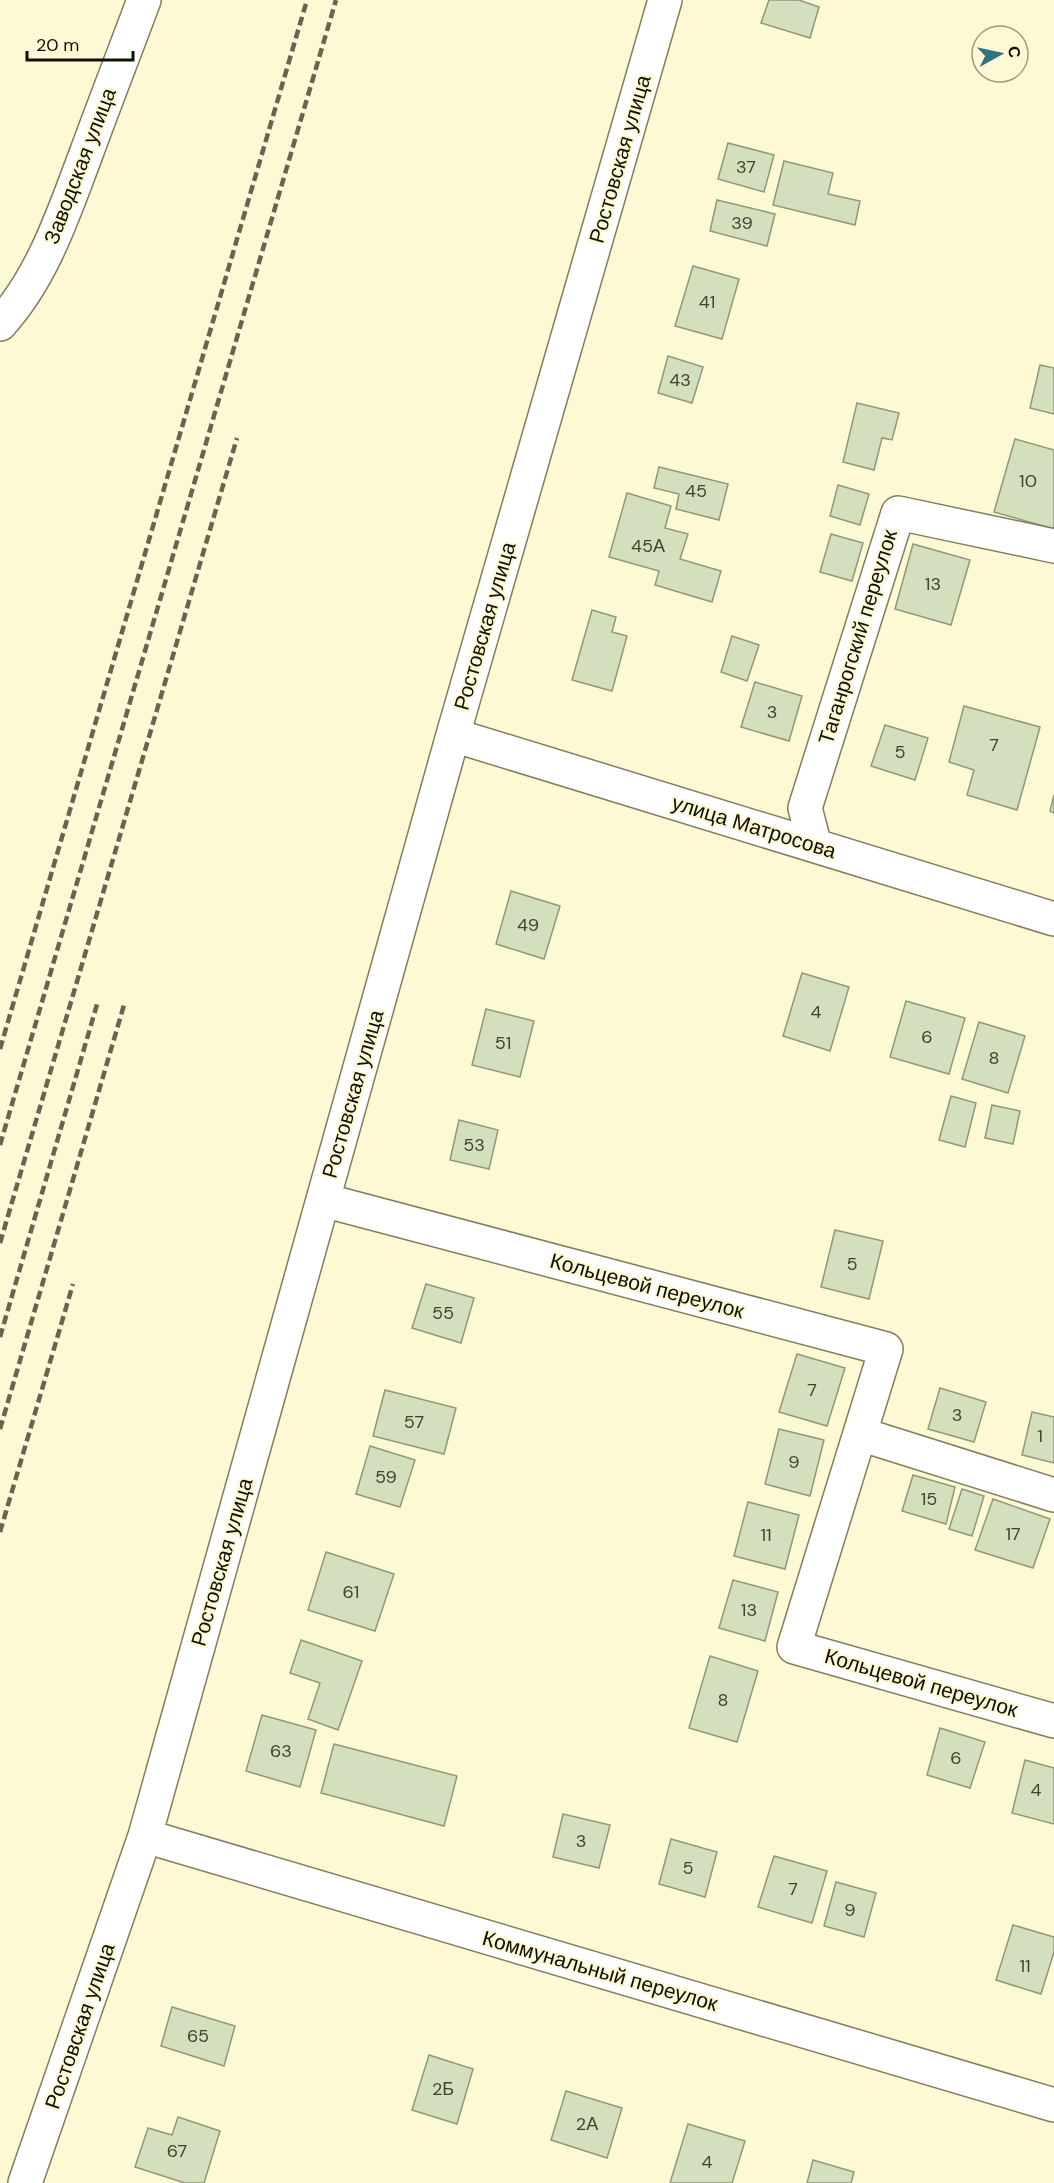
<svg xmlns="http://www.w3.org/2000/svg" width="1054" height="2183" font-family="'DM Sans',sans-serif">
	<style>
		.building { fill: #d4e0bd; stroke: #8e9979; stroke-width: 1.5 }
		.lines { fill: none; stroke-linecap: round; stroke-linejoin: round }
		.minor-casing { stroke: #827e5d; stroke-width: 36 }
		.major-casing { stroke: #827e5d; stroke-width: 36 }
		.minor { stroke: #fff; stroke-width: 33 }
		.major { stroke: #fff; stroke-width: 33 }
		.rail { stroke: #676551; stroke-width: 4.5; stroke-dasharray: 9 4.5; stroke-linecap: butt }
		.labels { text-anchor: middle; stroke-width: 4.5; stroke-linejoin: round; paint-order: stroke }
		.number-label { font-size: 18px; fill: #414332 }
		.street-label { font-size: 21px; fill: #100f04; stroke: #fef9d5 }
	</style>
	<rect width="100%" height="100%" fill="#fef9d5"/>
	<!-- building -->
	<path class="building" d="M769,0H799L819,7L810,38L761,23Z
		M728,143L774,155L764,192L718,179Z
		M784,161L833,173L828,194L860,201L855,225L773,205Z
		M717,200L775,214L767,246L710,231Z
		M693,266L739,279L722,339L675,326Z
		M668,356L703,367L692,403L658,393Z
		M1040,365L1054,368V414L1030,408Z
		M857,403L899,413L892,440L882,438L874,470L843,462Z
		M1015,439L1054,450V529L994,512Z
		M659,467L728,484L719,520L676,509L679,494L654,488Z
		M838,485L869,494L860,525L830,516Z
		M627,493L671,506L665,528L688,534L680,559L721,571L712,602L655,585L659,571L609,557Z
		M831,534L863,543L852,581L820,572Z
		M913,544L970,560L951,625L895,609Z
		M592,610L616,617L612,632L627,636L612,691L572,680Z
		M732,636L759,645L747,681L721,672Z
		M755,682L802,696L789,741L741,727Z
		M964,706L1040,727L1017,810L967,795L974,770L949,762Z
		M885,725L928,738L915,780L871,766Z
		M1054,795V813L1050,811Z
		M511,891L560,906L544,959L496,944Z
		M802,973L849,987L830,1051L783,1036Z
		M906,1001L965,1018L949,1074L890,1057Z
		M486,1009L534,1021L520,1077L472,1065Z
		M979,1022L1025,1036L1008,1093L962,1079Z
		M951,1096L976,1103L965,1147L939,1140Z
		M992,1105L1020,1111L1013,1144L985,1138Z
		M459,1120L498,1130L489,1169L450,1160Z
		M835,1230L883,1241L869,1299L821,1287Z
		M426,1284L474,1298L461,1343L412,1328Z
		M797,1354L845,1368L827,1426L779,1412Z
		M940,1388L986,1402L974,1442L928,1429Z
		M385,1390L456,1408L444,1454L373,1436Z
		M1032,1412L1054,1417V1463L1022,1455Z
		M779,1429L824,1440L810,1496L765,1484Z
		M370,1446L415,1460L400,1507L356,1494Z
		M913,1475L955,1487L946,1524L902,1511Z
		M962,1489L984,1496L972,1536L949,1529Z
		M993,1499L1050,1519L1033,1568L975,1550Z
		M748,1502L799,1515L785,1569L734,1556Z
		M326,1552L394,1574L375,1631L308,1610Z
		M733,1580L778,1592L765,1641L719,1628Z
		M301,1640L362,1661L338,1730L308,1719L320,1683L290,1673Z
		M710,1656L758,1671L737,1742L689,1728Z
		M262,1715L316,1730L300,1787L246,1771Z
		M940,1728L985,1742L970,1788L927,1775Z
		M334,1744L457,1776L444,1826L321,1793Z
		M1025,1760L1054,1768V1824L1012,1813Z
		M563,1814L610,1825L599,1868L553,1857Z
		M671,1839L717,1852L705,1897L659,1884Z
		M774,1856L827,1871L812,1923L758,1907Z
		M836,1882L876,1893L864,1937L824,1926Z
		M1013,1925L1054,1937V1952L1041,1994L996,1980Z
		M172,2007L235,2026L224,2066L161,2046Z
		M429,2055L473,2069L457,2124L412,2110Z
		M566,2091L622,2108L607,2158L551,2140Z
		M178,2117L220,2131L204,2183H185L135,2167L148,2128L172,2135Z
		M688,2124L745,2141L732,2183H670Z
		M813,2160L854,2172L851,2183H807Z"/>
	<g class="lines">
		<defs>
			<path id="minor" d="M453,735L1054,919
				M815,846L805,808L898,513L1054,546
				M323,1200L886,1349L794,1647L1054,1721
				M860,1434L1054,1495
				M145,1836L1054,2105
				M25,2183L145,1836L453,735L665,0"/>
			<path id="major" d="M0,324C43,277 64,212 86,154C105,102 125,51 144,0"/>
		</defs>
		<!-- minor casing -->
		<use href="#minor" class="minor-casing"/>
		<!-- major casing -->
		<use href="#major" class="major-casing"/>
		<!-- minor -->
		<use href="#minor" class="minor"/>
		<!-- major -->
		<use href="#major" class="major"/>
		<!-- rail -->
		<path class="rail" d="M0,1049L307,0
			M0,1145L336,0
			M0,1243L237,438
			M0,1337L98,1001
			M0,1429L124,1005
			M0,1532L73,1284"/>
	</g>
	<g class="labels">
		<!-- number labels -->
		<g class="number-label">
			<text x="746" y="173">37</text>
			<text x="742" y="229">39</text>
			<text x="707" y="308">41</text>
			<text x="680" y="386">43</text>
			<text x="1028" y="487">10</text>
			<text x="696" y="497">45</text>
			<text x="648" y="552">45А</text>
			<text x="933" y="590">13</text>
			<text x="772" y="718">3</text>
			<text x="994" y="751">7</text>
			<text x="900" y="758">5</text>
			<text x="528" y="931">49</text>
			<text x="816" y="1018">4</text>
			<text x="927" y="1043">6</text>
			<text x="503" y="1049">51</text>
			<text x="994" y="1064">8</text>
			<text x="474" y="1151">53</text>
			<text x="852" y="1270">5</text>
			<text x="443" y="1319">55</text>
			<text x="812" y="1396">7</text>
			<text x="957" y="1421">3</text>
			<text x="414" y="1428">57</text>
			<text x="1040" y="1442">1</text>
			<text x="794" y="1468">9</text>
			<text x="386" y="1483">59</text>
			<text x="929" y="1505">15</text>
			<text x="1013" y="1540">17</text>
			<text x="766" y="1541">11</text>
			<text x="351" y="1598">61</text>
			<text x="749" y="1616">13</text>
			<text x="723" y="1706">8</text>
			<text x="281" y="1757">63</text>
			<text x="956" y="1764">6</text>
			<text x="1036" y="1796">4</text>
			<text x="581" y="1847">3</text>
			<text x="688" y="1874">5</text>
			<text x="793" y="1895">7</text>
			<text x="850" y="1916">9</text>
			<text x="1025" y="1972">11</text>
			<text x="198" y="2042">65</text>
			<text x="443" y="2095">2Б</text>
			<text x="587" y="2130">2А</text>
			<text x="177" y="2157">67</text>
			<text x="707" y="2168">4</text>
		</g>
		<!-- street labels -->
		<g class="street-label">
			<text transform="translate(620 159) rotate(-74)" y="7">Ростовская улица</text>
			<text transform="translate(80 166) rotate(-69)" y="7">Заводская улица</text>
			<text transform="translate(485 626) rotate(-74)" y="7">Ростовская улица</text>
			<text transform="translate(858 637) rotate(-73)" y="7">Таганрогский переулок</text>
			<text transform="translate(754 827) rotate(17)" y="7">улица Матросова</text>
			<text transform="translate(353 1094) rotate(-74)" y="7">Ростовская улица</text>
			<text transform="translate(647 1286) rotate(15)" y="7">Кольцевой переулок</text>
			<text transform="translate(222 1562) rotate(-74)" y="7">Ростовская улица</text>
			<text transform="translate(921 1683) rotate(16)" y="7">Кольцевой переулок</text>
			<text transform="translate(600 1971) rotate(16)" y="7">Коммунальный переулок</text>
			<text transform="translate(80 2026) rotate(-71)" y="7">Ростовская улица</text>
		</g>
	</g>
	<!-- north arrow -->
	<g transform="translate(1000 54) rotate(82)"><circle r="28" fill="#fef9d5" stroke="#9f9b81" stroke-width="1.5"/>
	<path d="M0-4.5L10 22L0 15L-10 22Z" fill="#2e7581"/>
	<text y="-9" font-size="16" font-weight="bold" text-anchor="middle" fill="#100f04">С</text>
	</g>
	<!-- scale -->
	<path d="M27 51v9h106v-9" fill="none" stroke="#100f04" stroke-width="3"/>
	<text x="36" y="51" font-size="18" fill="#100f04" stroke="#fef9d5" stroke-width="4.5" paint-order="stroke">20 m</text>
</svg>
